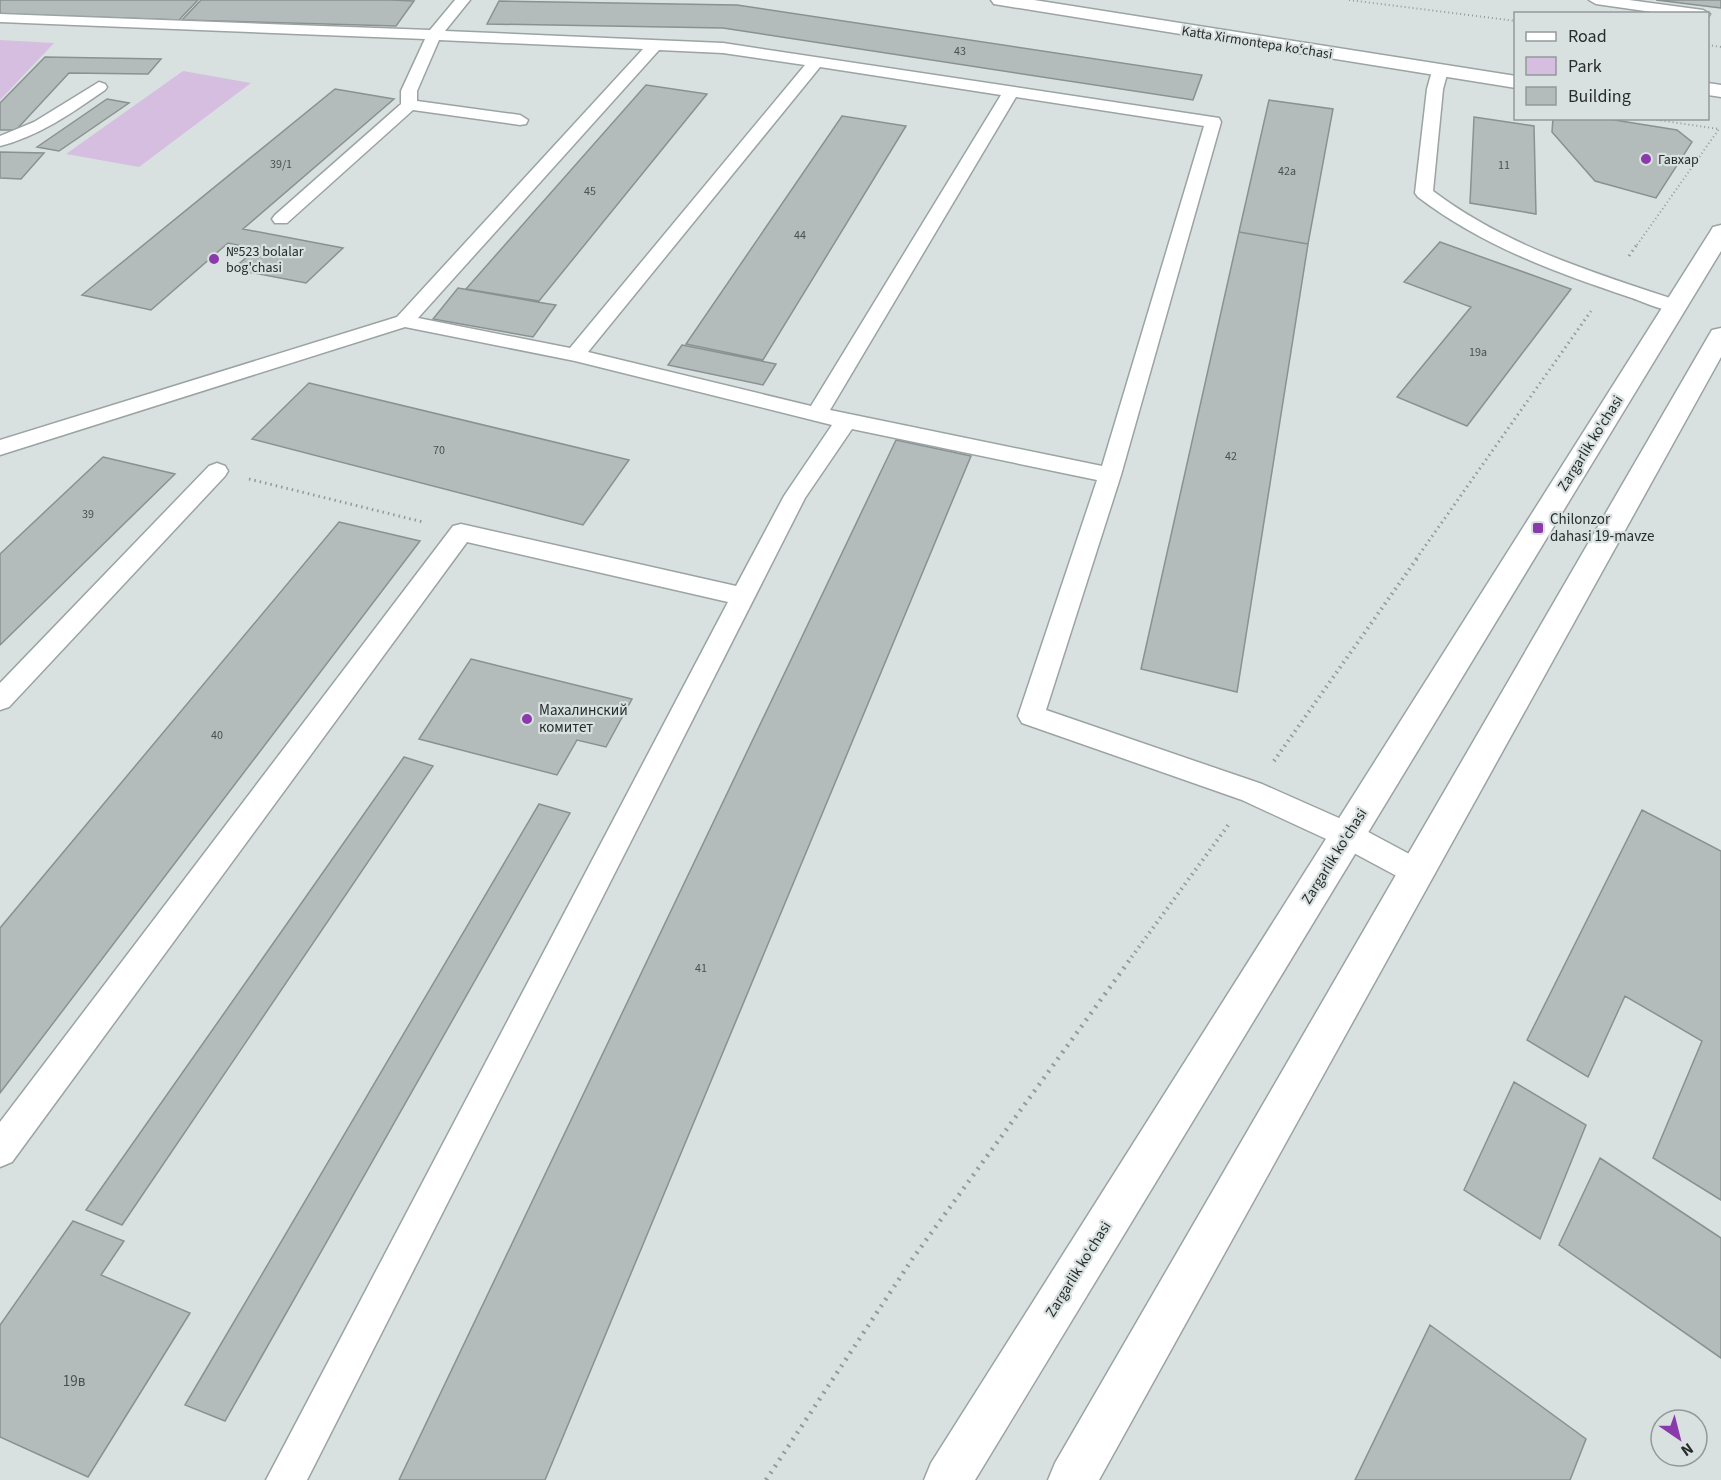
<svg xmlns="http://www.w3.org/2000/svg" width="1721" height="1480" font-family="'Source Sans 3',sans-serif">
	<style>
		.green { fill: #d6bee1 }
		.building { fill: #b3bbbb; stroke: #899191; stroke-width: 1.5 }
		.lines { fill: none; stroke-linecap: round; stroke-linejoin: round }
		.lane-casing { stroke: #9ba3a3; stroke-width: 3 }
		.secondary-casing { stroke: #9ba3a3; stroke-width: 3 }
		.path-far3 { stroke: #949a9a; stroke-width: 2; stroke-dasharray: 1 3; stroke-linecap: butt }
		.path-far2 { stroke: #949a9a; stroke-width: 3; stroke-dasharray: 1.5 4; stroke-linecap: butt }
		.path-far1 { stroke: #949a9a; stroke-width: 4; stroke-dasharray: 1.5 4.5; stroke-linecap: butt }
		.path { stroke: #949a9a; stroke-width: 4.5; stroke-dasharray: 2 6; stroke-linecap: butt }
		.lane { fill: #fff; fill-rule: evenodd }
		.secondary { fill: #fff; fill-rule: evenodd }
		.poi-dot { fill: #8a3aaa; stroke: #d8e1e0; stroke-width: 2 }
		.labels { text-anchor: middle; stroke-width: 4.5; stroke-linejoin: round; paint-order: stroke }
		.number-label { font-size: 12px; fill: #4c5050 }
		.far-street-label { font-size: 14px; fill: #292c2c; stroke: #d8e1e0 }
		.far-poi-label { font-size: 14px; fill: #292c2c; stroke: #d8e1e0; text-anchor: start }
		.street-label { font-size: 15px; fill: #292c2c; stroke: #d8e1e0 }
		.poi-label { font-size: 15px; fill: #292c2c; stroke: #d8e1e0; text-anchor: start }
		.near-number-label { font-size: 15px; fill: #4c5050 }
	</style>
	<rect width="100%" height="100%" fill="#d8e1e0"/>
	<!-- green -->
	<path class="green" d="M0,40L54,43L0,100Z
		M183,71L251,83L139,167L66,154Z"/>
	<!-- building -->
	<path class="building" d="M0,0H198L179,20L0,14Z
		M201,0H391L414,1L396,26L182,20Z
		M1656,0H1721V8Z
		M499,1L737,5L1202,75L1193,100L723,28L487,24Z
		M45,57L161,59L148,74L69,73L16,130H0V103Z
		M646,85L707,94L539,301L466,289Z
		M335,89L394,99L243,229L343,248L306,283L233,269L256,249L228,243L151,310L82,295Z
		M107,99L129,103L59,151L37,147Z
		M1269,100L1333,109L1308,244L1239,232Z
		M842,116L906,126L763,360L686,344Z
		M1474,117L1534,126L1536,214L1470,203Z
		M1553,118H1602L1677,130L1692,142L1656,198L1595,181L1552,132Z
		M0,152L44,153L21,179L0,178Z
		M1239,232L1308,244L1237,692L1141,669Z
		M1440,242L1571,289L1467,426L1397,397L1471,307L1404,282Z
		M458,288L543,303L556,305L533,337L433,319Z
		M682,345L776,364L763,385L668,365Z
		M309,383L629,460L583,525L252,439Z
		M896,440L971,456L545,1480H399Z
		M103,457L175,474L0,645V554Z
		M339,522L420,541L0,1093V928Z
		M471,659L527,673L632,699L606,747L577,740L557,775L419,739Z
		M404,757L433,766L122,1225L86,1210Z
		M539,804L570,813L225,1421L185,1405Z
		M1642,810L1721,851V1200L1653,1158L1702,1041L1625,996L1588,1077L1527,1040Z
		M1514,1082L1586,1125L1540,1239L1464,1190Z
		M1600,1158L1721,1238V1358L1559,1245Z
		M73,1221L124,1241L101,1275L190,1313L88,1477L0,1437V1325Z
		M1430,1325L1586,1439L1570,1480H1355Z"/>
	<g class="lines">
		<defs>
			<path id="lane" d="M455,0H470L445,31L723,43L1219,118L1221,122L1121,475L1046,710L1262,784L1357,826L1426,863L1431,872L1426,881L1416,885L1406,881L1337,844L1242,800L1022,723L1018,716L1097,480L852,429L805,498L307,1480H266L728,602L467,542L12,1162L0,1167V1122L453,526L461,524L736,586L784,496L832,425L575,361L405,327L0,455V440L397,317L643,49L439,40L417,91V101L520,115L528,120L526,124L520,125L413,110L287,223H275L272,219L275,215L401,104V91L425,39L0,22V14L430,30ZM659,50L723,53L805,65L570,348L418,318ZM820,67L1001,95L811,406L588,352ZM1016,97L1204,126L1102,466L830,410Z
				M1589,0H1629L1703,10L1710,14L1708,17V14H1666L1596,4Z
				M1440,66L1448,71L1443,89L1433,191C1507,247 1595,273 1682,302L1685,306L1682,310C1666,314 1645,302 1629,297C1554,272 1481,245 1418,197L1415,193L1427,89L1432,71Z
				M99,82L105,84L107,87L105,90C72,113 39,136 0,146V136L34,122Z
				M217,463L225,466L228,471L225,476L9,707L0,710V683L209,466Z"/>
			<path id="secondary" d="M991,0H1034L1516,76V88L1000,5L994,4Z
				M1708,83L1721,85V97L1708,95Z
				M1721,225V251L975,1480H924L931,1463L1710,232L1713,227Z
				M1721,328V357L1099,1480H1048L1055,1463L1709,335L1712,330Z"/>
		</defs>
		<!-- lane casing -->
		<use href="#lane" class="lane-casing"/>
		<!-- secondary casing -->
		<use href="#secondary" class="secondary-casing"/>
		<!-- path-far3 -->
		<path class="path-far3" d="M1349,0L1516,21
			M1708,45L1721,47
			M1637,245L1719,129L1644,118"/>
		<!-- path-far2 -->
		<path class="path-far2" d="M1629,256L1638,243
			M249,479L423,522
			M1416,559L1591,311"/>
		<!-- path-far1 -->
		<path class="path-far1" d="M1274,761L1418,557
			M1128,962L1229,824"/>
		<!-- path -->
		<path class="path" d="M766,1480L913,1258L1129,961"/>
		<!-- lane -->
		<use href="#lane" class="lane"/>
		<!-- secondary -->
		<use href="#secondary" class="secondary"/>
	</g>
	<!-- markers -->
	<g class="poi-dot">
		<circle cx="1646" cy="159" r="6"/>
		<circle cx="214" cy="259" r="6"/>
		<rect x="1532" y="522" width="12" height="12" rx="3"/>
		<circle cx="527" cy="719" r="6"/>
	</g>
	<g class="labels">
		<!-- number labels -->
		<g class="number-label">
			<text x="960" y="55">43</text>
			<text x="281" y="168">39/1</text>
			<text x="1504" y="169">11</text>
			<text x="1287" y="175">42a</text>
			<text x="590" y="195">45</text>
			<text x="800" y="239">44</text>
			<text x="1478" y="356">19a</text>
			<text x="439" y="454">70</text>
			<text x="1231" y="460">42</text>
			<text x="88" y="518">39</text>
			<text x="217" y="739">40</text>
			<text x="701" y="972">41</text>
		</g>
		<!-- far-street labels -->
		<g class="far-street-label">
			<text transform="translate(1257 42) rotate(9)" y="5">Katta Xirmontepa koʻchasi</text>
		</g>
		<!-- far-poi labels -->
		<g class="far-poi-label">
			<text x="1658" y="164">Гавхар</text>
			<text x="226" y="256">№523 bolalar<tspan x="226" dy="16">bog'chasi</tspan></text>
		</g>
		<!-- street labels -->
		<g class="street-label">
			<text transform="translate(1590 443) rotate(-58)" y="5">Zargarlik ko'chasi</text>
			<text transform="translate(1334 856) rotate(-58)" y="5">Zargarlik ko'chasi</text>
			<text transform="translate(1078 1269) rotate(-58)" y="5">Zargarlik ko'chasi</text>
		</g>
		<!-- poi labels -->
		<g class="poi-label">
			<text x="1550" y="524">Chilonzor<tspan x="1550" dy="17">dahasi 19-mavze</tspan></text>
			<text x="539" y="715">Махалинский<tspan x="539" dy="17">комитет</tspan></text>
		</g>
		<!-- near-number labels -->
		<g class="near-number-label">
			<text x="74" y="1386">19в</text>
		</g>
	</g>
	<!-- legend -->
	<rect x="1514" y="12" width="195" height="108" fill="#d8e1e0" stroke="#929998" stroke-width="1.5"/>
	<rect x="1526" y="32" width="30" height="9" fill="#ffffff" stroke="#929998" stroke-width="1.5"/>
	<text x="1568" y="42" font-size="18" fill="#292c2c">Road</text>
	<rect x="1526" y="57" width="30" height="18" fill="#d6bee1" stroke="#929998" stroke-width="1.5"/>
	<text x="1568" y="72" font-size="18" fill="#292c2c">Park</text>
	<rect x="1526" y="87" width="30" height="18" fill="#b3bbbb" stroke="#929998" stroke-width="1.5"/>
	<text x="1568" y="102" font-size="18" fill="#292c2c">Building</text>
	<!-- north arrow -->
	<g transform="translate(1679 1438) rotate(145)"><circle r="28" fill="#d8e1e0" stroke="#929998" stroke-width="1.5"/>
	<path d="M0-4.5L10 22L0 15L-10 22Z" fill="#8a3aaa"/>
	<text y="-9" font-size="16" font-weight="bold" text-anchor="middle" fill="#292c2c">N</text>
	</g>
</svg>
